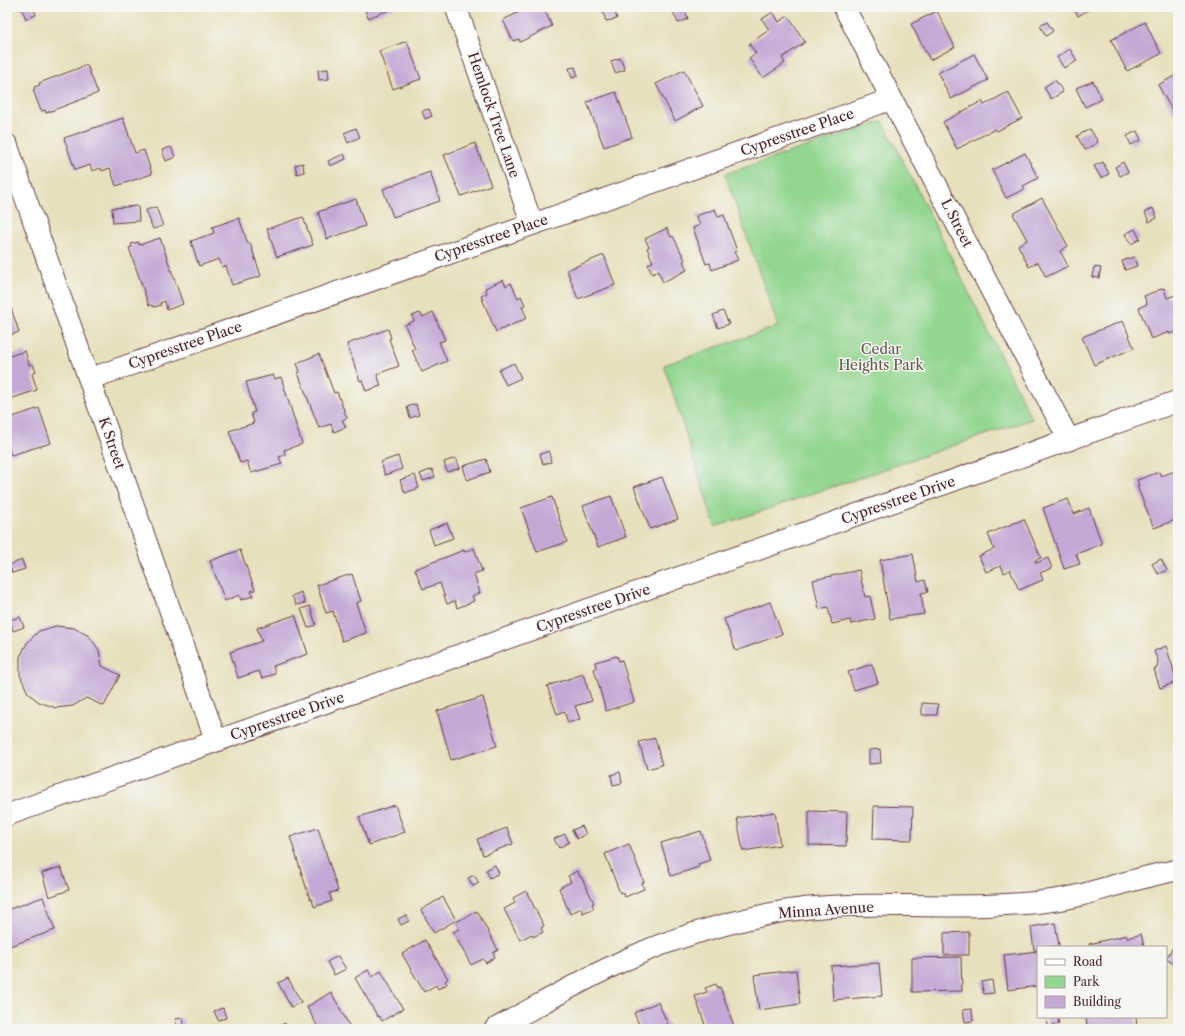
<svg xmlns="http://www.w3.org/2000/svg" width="1185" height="1036" font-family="'Libre Caslon Text',serif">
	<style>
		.green { fill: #92d68f; stroke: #6e7a5d }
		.building { fill: #c3a9d5 }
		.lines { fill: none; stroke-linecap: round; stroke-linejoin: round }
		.street-casing { stroke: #623c41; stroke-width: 23 }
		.street { stroke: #fff; stroke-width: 21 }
		.labels { text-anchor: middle; stroke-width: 3; stroke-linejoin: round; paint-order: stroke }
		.street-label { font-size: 14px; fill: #4a1f2b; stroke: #f6f6f2 }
		.park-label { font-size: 14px; fill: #605649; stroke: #f6f6f2 }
	</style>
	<rect width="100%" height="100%" fill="#f6f6f2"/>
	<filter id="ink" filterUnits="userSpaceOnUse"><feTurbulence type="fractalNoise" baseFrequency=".025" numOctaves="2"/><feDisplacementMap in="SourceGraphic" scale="8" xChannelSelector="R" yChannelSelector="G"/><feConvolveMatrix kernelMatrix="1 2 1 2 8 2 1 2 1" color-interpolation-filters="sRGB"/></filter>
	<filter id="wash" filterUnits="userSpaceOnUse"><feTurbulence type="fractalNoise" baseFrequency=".012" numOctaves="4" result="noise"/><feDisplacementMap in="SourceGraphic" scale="16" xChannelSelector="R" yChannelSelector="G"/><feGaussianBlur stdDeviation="0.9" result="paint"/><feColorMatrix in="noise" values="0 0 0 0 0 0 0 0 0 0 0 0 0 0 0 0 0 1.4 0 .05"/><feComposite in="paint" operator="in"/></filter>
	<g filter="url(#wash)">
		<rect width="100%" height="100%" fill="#e7e0bc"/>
		<!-- green -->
		<path class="green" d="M883,121L1032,419L715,527L664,365L778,326L725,174Z"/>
		<g id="blocks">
			<!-- building -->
			<path class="building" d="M21,7H33L36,15L26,19Z
				M364,7H397L368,18Z
				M530,7H534L536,12L544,9L552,26L520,42L519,39L513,41L503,20Z
				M677,7H684L688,19L678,23L672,9Z
				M1073,7H1089L1090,9L1078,16Z
				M614,8L617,19L606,21L603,11Z
				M937,11L955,47L930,60L911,24Z
				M773,12L779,22L788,16L805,42L782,58L785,63L763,78L749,58L756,53L749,44L769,30L762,19Z
				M1047,22L1053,31L1046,36L1040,26Z
				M1145,22L1161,54L1127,71L1111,40Z
				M407,41L421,79L393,89L379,51Z
				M1070,49L1077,61L1064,68L1057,57Z
				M974,54L988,80L951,99L938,73Z
				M620,58L625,70L615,73L611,61Z
				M87,65L98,93L46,113L45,110L41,111L33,90L35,89L34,87L40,85L39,83Z
				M575,67L578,76L572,78L569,68Z
				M328,69L329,79L319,80L318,70Z
				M684,70L703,106L675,121L656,84Z
				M1178,74V121L1158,85Z
				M1055,80L1063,92L1051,99L1044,87Z
				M1093,81L1102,99L1085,107L1076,88Z
				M616,92L632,137L604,147L587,102Z
				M1008,92L1022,118L997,131L995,129L957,149L943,122L982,101L984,105Z
				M429,109L432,116L425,119L422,111Z
				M123,118L135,153L144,150L152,174L116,186L110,168L102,171L101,168L92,171L90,165L75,170L64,138Z
				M356,128L360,137L348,143L344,133Z
				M1090,129L1098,142L1085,150L1077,136Z
				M1137,131L1141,140L1131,145L1127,136Z
				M475,143L491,185L461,196L444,155Z
				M171,147L175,157L166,161L162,150Z
				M1025,153L1038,178L1023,186L1025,189L1006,198L992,170Z
				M344,154L346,159L330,166L328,161Z
				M1103,162L1109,174L1101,178L1094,166Z
				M1123,162L1128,172L1120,176L1115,167Z
				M303,163L304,172L297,174L295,165Z
				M430,172L440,201L393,217L383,189Z
				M1042,198L1068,246L1060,251L1068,266L1046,277L1038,262L1029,267L1018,245L1027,240L1013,214Z
				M356,199L365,226L327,239L318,212Z
				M138,206L139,221L113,223L112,208Z
				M156,207L163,226L153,229L146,210Z
				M1153,208L1157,218L1149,222L1145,212Z
				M715,209L718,217L724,215L737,251L734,252L738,260L712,270L710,263L706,264L693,228L700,225L696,216Z
				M303,217L313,245L277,257L267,229Z
				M239,218L248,244L250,243L261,276L232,285L226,266L222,267L219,259L199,266L191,241L214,233L212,227Z
				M667,228L671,237L673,236L685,260L683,261L687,270L663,282L658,271L652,274L648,264L653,262L647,248L649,247L645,239Z
				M1135,229L1140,239L1131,244L1125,234Z
				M160,238L183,304L167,310L165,301L160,303L161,305L155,307L151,305L149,306L129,248L132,247L131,244L138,242L139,245Z
				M604,255L615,285L578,299L567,270Z
				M1134,257L1137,266L1125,270L1122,261Z
				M1094,267L1101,268L1099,278L1092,277Z
				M503,280L506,286L511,283L518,298L521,296L525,305L522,307L527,318L496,332L481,296L487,293L485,288Z
				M1164,288L1167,298L1178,294V331L1169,334V332L1151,339L1139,308L1147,304L1144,296Z
				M7,302H9L19,332L7,336Z
				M723,311L729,324L718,328L713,315Z
				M433,312L445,340L439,342L447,361L422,372L412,350L415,349L405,325L414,321L412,316L420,313L423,317Z
				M1123,321L1134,348L1094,365L1082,337Z
				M388,329L391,338L389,339L399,366L377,374L381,386L366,391L362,380L360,381L347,344Z
				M25,351L29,365L33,364L36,372L32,374L37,390L7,400V357Z
				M319,354L334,393L337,392L347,418L342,420L346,427L334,432L331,424L319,428L298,373L300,372L297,363Z
				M514,363L521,378L506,385L499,370Z
				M273,375L275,379L281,377L302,444L284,450L285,455L279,457L282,464L251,473L247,461L240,463L229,431L254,423L251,413L255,412L246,382Z
				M416,404L419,415L410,418L407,407Z
				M39,408L51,443L11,455L7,443V419Z
				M549,451L551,462L543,464L540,454Z
				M398,456L402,469L385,475L381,462Z
				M456,458L460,468L447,472L444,462Z
				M486,459L490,472L467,480L463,466Z
				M432,469L435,477L423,481L420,474Z
				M1178,470V519L1154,528L1137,486H1139L1137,480L1159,472L1161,476Z
				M415,475L419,488L405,493L400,480Z
				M662,477L678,519L650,529L634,487Z
				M611,496L626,537L598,547L583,506Z
				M552,497L567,542L537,552L521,508Z
				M1068,499L1074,514L1089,508L1102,544L1076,554L1080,564L1064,569L1043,508Z
				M1024,519L1041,558L1035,560L1036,563L1048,558L1052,568L1040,573L1043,580L1019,590L1010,570L1004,573L1001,566L986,572L979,556L994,549L988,534Z
				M447,523L453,538L434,545L429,530Z
				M474,548L482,571L474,574L480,593L472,596L474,601L457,608L455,601L447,604L440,583L423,589L415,569L464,550V552Z
				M240,550L255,590L251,591L253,596L241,600L239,595L225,601L210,561Z
				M913,554L918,582L925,580L928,592L921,593L924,614L890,619L880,560Z
				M1161,559L1167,570L1158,574L1152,564Z
				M22,560L25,569L12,573L9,565Z
				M859,570L865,597L870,596L875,619L851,624L850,620L832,624L828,607L819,609L813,580Z
				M352,574L361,601L356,603L366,633L342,641L333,611L326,613L317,585Z
				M301,592L305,603L296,605L292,596Z
				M770,602L782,634L736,651L724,619Z
				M310,606L316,625L308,628L301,609Z
				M295,615L308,654L273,666L275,674L262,678L259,671L238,678L230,652L262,641L257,628Z
				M20,617L24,627L13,631L10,620Z
				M56,626L74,628L89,636L99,650L102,666L120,675L104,706L86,698L73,706L56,708L39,702L28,693L20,675V657L27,643L39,631Z
				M1166,646L1173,668L1176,682L1160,688L1154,669L1157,668L1158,661L1154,651Z
				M617,656L619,661L622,660L634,702L606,711L594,669L596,668L595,662Z
				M872,664L878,683L854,690L848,672Z
				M583,674L592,701L575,706L580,719L568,723L564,711L557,714L547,686Z
				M483,697L497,746L451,760L437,711Z
				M922,703L938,704L937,715H922Z
				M655,738L662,765L647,769L639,742Z
				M880,749L881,763L869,764V750Z
				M620,772L622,783L613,785L611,775Z
				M395,805L405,832L369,845L359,817Z
				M874,806L913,807L912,840L873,839Z
				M809,811L847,812L846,846L809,845Z
				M775,812L780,845L743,851L737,818Z
				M582,826L586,834L577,839L572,830Z
				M318,828L338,891L329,893L332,901L314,907L312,899H310L290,837Z
				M507,828L513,844L483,855L477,839Z
				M701,831L710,860L698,864L699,867L671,876L661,843Z
				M565,834L569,842L559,848L554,839Z
				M629,844L644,882L642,883L644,889L625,897L622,892L620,893L605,854Z
				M495,865L499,873L490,878L486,870Z
				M61,867L69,890L49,897L42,873Z
				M577,871L581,878H582L594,903L592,904L594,908L583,913L581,908L570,914L559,888L571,882L568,876Z
				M474,875L479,883L473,886L468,878Z
				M526,891L544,926L541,928L543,932L533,937L532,934L520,940L504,909L515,903L513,898Z
				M43,897L55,930L7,947V910Z
				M443,897L456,920L434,933L421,910Z
				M477,911L498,950L493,953L495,957L486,963L483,959L471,965L453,932L459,929L456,922Z
				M406,915L409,921L401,925L398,919Z
				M1055,923L1059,946L1038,947V950H1034L1031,927Z
				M969,932V955H944V933Z
				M1141,934L1144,947H1090L1089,944L1127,935V938Z
				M1178,939V966L1166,959Z
				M425,940L448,979L445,981L447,984L438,989L436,985L424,992L402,954Z
				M1038,951V986L1008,990L1004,955Z
				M338,956L346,969L334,975L327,962Z
				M961,957L962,991L912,992V958Z
				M879,963L882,996L833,1000L831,966Z
				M368,970L372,977L381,971L403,1009L382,1021L379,1016L378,1017L355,978Z
				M796,970L800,1004L759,1010L754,975Z
				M288,978L301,1002L291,1007L278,983Z
				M992,980L994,993L984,994L981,982Z
				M716,984L718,988L720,987L735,1029H704L703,1025H705L695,996L707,992L705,988Z
				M331,992L351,1029H319L307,1007Z
				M658,1002L670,1029H641L634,1013Z
				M223,1008L226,1018L218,1020L214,1011Z
				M972,1009L973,1021L965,1022L963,1010Z
				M1045,1017H1057L1059,1023L1049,1027Z
				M1086,1017H1136L1137,1029H1087Z
				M183,1018L185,1029H178L175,1019Z
				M285,1023L288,1029H274Z
				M976,1026V1029H966V1027Z"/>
		</g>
	</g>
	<g filter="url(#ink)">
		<use href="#blocks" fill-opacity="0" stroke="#623c41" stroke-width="1"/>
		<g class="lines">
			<defs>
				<path id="street" d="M456,7L532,224
					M844,7L1069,440
					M7,145L216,741
					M89,379L892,99
					M7,815L1178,401
					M495,1029C541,1004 586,977 634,956C678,936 727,923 774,913C847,899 922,909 996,905C1024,904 1054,902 1081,895C1113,886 1145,876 1178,870"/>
			</defs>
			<!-- street casing -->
			<use href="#street" class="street-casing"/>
			<!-- street -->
			<use href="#street" class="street"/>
		</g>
	</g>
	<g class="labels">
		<!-- street labels -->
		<g class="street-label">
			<text transform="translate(494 115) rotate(71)" y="5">Hemlock Tree Lane</text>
			<text transform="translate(797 132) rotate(-19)" y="5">Cypresstree Place</text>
			<text transform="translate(957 223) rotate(63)" y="5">L Street</text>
			<text transform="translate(491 238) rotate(-19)" y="5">Cypresstree Place</text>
			<text transform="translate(185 345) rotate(-19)" y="5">Cypresstree Place</text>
			<text transform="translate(112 443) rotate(71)" y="5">K Street</text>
			<text transform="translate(898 500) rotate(-19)" y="5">Cypresstree Drive</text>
			<text transform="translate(593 608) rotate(-19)" y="5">Cypresstree Drive</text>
			<text transform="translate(287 716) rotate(-19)" y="5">Cypresstree Drive</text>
			<text transform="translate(826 910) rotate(-4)" y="5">Minna Avenue</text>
		</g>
		<!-- park labels -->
		<g class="park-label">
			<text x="881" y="354">Cedar<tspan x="881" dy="16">Heights Park</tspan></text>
		</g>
	</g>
	<!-- margin -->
	<rect width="1185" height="1036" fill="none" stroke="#f6f6f2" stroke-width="24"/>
	<!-- legend -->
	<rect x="1037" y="946" width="130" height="72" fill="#f6f6f2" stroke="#b1a0a2"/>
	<rect x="1045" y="959" width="20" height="6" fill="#ffffff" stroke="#b1a0a2"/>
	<text x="1073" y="966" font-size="12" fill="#4a1f2b">Road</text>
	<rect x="1045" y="976" width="20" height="12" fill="#92d68f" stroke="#b1a0a2"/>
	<text x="1073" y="986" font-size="12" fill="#4a1f2b">Park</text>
	<rect x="1045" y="996" width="20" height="12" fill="#c3a9d5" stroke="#b1a0a2"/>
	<text x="1073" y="1006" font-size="12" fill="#4a1f2b">Building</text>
</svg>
